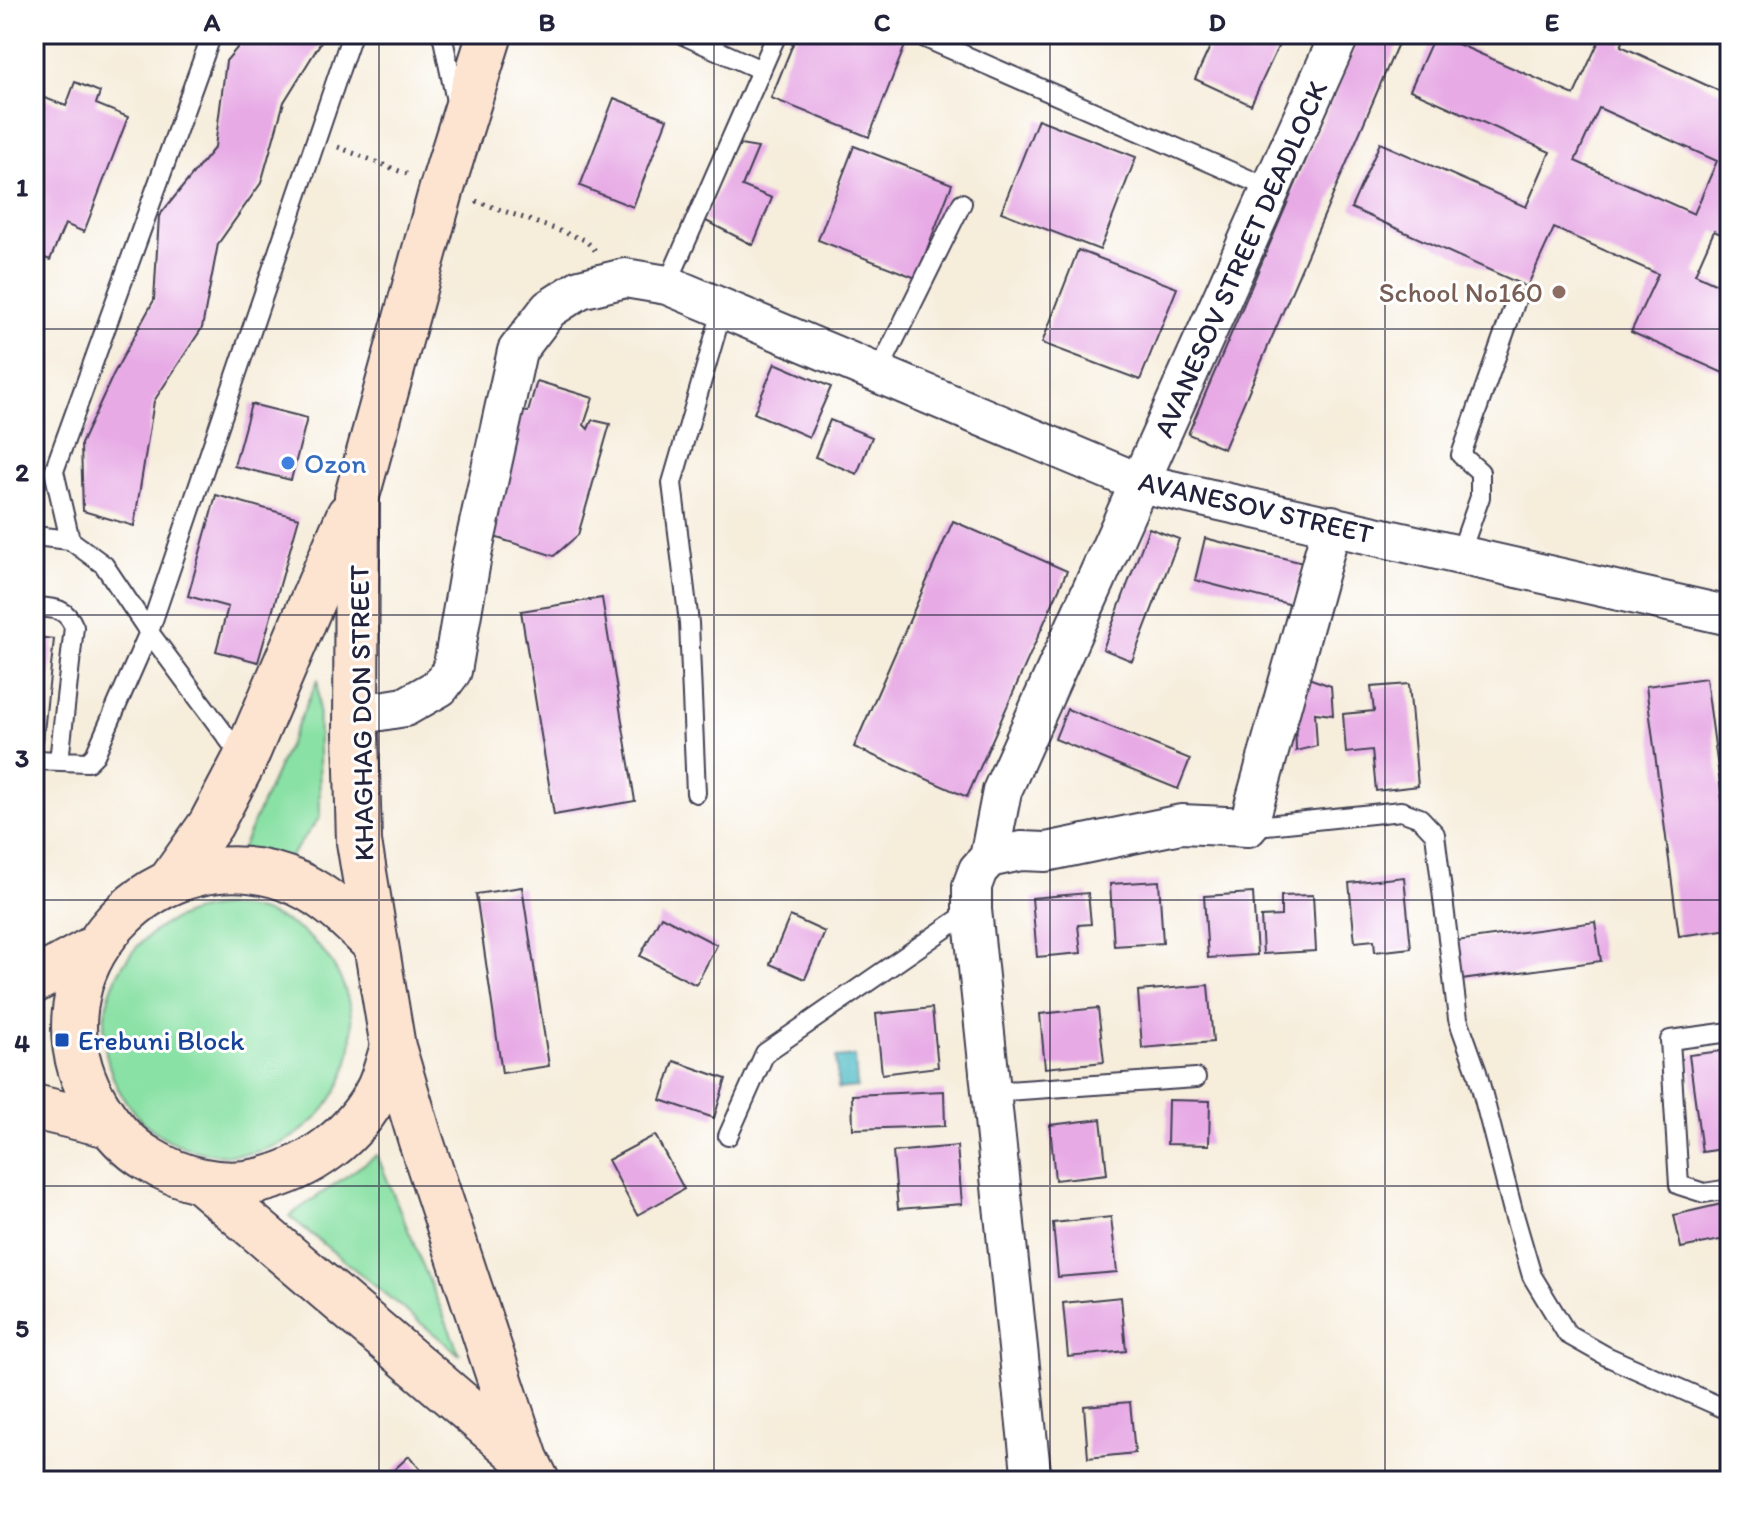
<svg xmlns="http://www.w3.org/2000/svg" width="1764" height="1515" font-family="Itim,sans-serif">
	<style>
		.green { fill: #8ae1a5; stroke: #568270; stroke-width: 2 }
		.water { fill: #4dbbc5; stroke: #386e80; stroke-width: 2 }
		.building { fill: #e7aae5; fill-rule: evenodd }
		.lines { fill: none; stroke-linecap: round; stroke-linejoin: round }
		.lane-casing { stroke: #424053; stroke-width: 22 }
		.street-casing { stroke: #424053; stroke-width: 42 }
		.secondary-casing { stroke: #424053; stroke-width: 48 }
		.path { stroke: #424053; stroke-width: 5; stroke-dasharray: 2 6; stroke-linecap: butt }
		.lane { stroke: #fff; stroke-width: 18 }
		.street { stroke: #fff; stroke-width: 38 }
		.secondary { stroke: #fde4d1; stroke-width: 44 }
		.grid { fill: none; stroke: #22223b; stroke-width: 2; stroke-opacity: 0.55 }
		.education-dot { fill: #8d6e63; stroke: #fff; stroke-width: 3 }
		.shop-dot { fill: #3f7fe0; stroke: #fff; stroke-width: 3 }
		.transit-dot { fill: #1a4fb4; stroke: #fff; stroke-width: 3 }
		.labels { text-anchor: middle; stroke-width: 6; stroke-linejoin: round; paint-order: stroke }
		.street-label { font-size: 28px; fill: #22223b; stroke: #fff }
		.education-label { font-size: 28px; fill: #785e54; stroke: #fff; text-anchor: end }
		.shop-label { font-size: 28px; fill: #366cbe; stroke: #fff; text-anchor: start }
		.transit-label { font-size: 28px; fill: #164399; stroke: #fff; text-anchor: start }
		.neatline { fill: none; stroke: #22223b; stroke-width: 3 }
		.grid-label { font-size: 26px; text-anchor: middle; font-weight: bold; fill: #22223b }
	</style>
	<rect width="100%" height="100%" fill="#fff"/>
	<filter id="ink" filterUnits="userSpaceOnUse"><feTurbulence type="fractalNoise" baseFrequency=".0125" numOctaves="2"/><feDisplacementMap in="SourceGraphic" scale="16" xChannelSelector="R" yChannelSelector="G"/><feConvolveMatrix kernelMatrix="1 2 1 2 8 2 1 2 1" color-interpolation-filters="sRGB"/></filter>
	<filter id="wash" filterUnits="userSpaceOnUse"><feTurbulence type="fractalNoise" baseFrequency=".006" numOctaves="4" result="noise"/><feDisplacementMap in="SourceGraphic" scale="32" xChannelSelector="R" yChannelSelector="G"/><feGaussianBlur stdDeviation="1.8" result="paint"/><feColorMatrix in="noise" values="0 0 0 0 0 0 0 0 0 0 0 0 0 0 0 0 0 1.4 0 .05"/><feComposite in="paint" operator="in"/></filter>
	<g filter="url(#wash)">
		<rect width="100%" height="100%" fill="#f6eddb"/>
		<!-- green -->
		<path class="green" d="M318,679L320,817L286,862L237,859Z
			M104 1031a124 124 0 1 1 248 0a124 124 0 1 1-248 0Z
			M377,1155L460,1355L289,1216Z"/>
		<!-- water -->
		<path class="water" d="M855,1056L857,1087L838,1089L836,1058Z"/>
		<g id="blocks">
			<!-- building -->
			<path class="building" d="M249,34H326L284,102L261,183L218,244L202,328L154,401L134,526L83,511L81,444L114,373L154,300L159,216L215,147L226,61Z
				M797,34H881L906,43L869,137L771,98Z
				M1216,34H1284L1251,105L1195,79Z
				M1360,34H1402L1224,449L1188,434Z
				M1435,34L1574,95L1599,41L1584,34H1627L1621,46L1730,96V238L1714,231L1695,274L1730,290V376L1631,332L1658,274L1554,228L1527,287L1351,208L1380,143L1526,207L1550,152L1410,90ZM1599,108L1717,161L1694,214L1575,161Z
				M75,82L100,92L96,104L128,117L84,232L65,224L50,260L34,254V200L37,191L34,190V104L37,95L66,106Z
				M614,98L667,119L633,207L580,186Z
				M1038,119L1136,157L1100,250L1001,212Z
				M740,145L758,148L742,186L772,198L753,245L704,220Z
				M854,146L952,184L916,278L818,240Z
				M1078,250L1177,288L1140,380L1042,343Z
				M775,363L831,387L809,437L754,413Z
				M537,381L593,398L584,425L588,429L592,420L610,424L578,535L554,556L488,535L520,411L528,412Z
				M251,404L307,418L291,480L234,466Z
				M830,420L872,437L857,474L815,457Z
				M216,495L299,518L258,662L216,651L228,607L188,596Z
				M953,521L1067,571L967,797L854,747Z
				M1149,528L1179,539L1132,661L1103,649Z
				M1205,538L1303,563L1292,605L1195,580Z
				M602,598L635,801L554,815L521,611Z
				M34,637L54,639L43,741L34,740Z
				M1294,673L1331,686L1333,715L1315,713L1317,746L1296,751Z
				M1706,678L1730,859V929L1679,936L1646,686Z
				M1409,684L1418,786L1376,791L1372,750L1346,753L1343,714L1374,711L1371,687Z
				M1067,709L1190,759L1178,789L1055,739Z
				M1404,877L1411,948L1375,952L1374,940L1355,942L1349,883Z
				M1159,881L1163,943L1114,946L1110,884Z
				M522,887L549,1066L502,1073L476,894Z
				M1088,893L1091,924L1078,925L1081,953L1037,957L1032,898Z
				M1253,893L1257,955L1208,958L1204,896Z
				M1313,895L1316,951L1263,954L1261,917L1281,916V896Z
				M661,916L717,945L696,985L640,956Z
				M790,916L825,932L805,979L770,964Z
				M1595,922L1601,961L1461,980L1456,941Z
				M1208,985L1213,1042L1142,1048L1138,991Z
				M932,1008L938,1067L882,1074L876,1014Z
				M1098,1008L1104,1062L1045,1068L1040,1014Z
				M1730,1050V1148L1702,1152L1689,1055Z
				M674,1061L726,1079L714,1118L661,1100Z
				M944,1091L945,1126L853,1129L852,1095Z
				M1168,1100L1210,1101L1209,1145L1167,1144Z
				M1101,1119L1107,1174L1055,1180L1050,1125Z
				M655,1135L684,1189L637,1215L608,1160Z
				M957,1146L962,1204L898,1209L893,1152Z
				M1730,1202V1238L1681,1248L1674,1215Z
				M1111,1217L1117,1272L1058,1277L1053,1223Z
				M1121,1297L1126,1351L1068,1357L1063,1303Z
				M1130,1402L1135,1453L1088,1458L1084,1406Z
				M409,1456L427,1477L422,1481H382Z"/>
		</g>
	</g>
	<g filter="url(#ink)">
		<use href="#blocks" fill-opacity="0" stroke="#424053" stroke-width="2"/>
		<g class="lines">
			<defs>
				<path id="lane" d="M442,34L457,106
					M681,34L761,70
					M916,34L1271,189
					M667,285L777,34
					M878,373L962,203
					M34,536L70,540L104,565L149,632L243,759
					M70,540L54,471L212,34
					M1460,554L1480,497V472L1461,455L1516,300
					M34,607C53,608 66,607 74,627L59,761
					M34,760L88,762L95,755L149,632L352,34
					M696,793L689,623L672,483L723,308
					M1248,827L1401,811L1420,818L1435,834L1458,1019L1477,1072L1513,1211L1532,1276L1567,1334L1606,1356L1730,1411
					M1730,1032L1670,1040L1679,1185L1704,1193L1730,1189
					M991,1092L1196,1078
					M728,1136L765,1053L972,910"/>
				<path id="street" d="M356,715L405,707L440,687L452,671L472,555L517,351L549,309L580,289L625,278L667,285L1140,483L1730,616
					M989,858L1002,791L1340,34
					M1032,1481L972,910V886L978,870L989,858L1021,851L1046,852L1181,824L1248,827L1332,525"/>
				<path id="secondary" d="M490,34L442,188L357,496L356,733L359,842L393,1047L420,1138L526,1459L537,1481
					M170,882L211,824L244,761L349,515
					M375,944C352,922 329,898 299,884C160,821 16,975 98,1107C111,1128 126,1146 148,1159C180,1179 221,1189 258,1181C310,1169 355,1136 379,1088C385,1075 388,1061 393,1047
					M34,981L96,947
					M34,1107L109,1125
					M199,1180L526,1459"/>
			</defs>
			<!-- lane casing -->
			<use href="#lane" class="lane-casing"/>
			<!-- street casing -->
			<use href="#street" class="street-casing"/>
			<!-- secondary casing -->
			<use href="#secondary" class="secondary-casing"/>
			<!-- path -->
			<path class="path" d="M338,147L407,174
				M476,201L585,240L595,250"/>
			<!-- lane -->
			<use href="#lane" class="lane"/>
			<!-- street -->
			<use href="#street" class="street"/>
			<!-- secondary -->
			<use href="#secondary" class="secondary"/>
		</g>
	</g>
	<!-- grid -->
	<path class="grid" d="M379,34V1481M714,34V1481M1050,34V1481M1385,34V1481M34,329H1730M34,615H1730M34,900H1730M34,1186H1730"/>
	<!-- markers -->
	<circle class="education-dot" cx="1559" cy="292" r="8"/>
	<circle class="shop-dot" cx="288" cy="463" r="8"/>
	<rect class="transit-dot" x="54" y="1032" width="16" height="16" rx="4"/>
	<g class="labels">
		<!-- street labels -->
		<g class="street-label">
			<text transform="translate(1240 259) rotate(-66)" y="10">AVANESOV STREET DEADLOCK</text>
			<text transform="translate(1256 507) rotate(13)" y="10">AVANESOV STREET</text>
			<text transform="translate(361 713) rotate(-91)" y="10">KHAGHAG DON STREET</text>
		</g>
		<!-- education labels -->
		<g class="education-label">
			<text x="1543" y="302">School No160</text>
		</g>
		<!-- shop labels -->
		<g class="shop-label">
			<text x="304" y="473">Ozon</text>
		</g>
		<!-- transit labels -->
		<g class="transit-label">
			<text x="78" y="1050">Erebuni Block</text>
		</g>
	</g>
	<!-- margin -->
	<rect width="1764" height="1515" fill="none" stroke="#fff" stroke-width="88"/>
	<rect x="44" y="44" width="1676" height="1427" class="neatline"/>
	<g class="grid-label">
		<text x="212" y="31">A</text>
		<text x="547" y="31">B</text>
		<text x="882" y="31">C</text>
		<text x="1217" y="31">D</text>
		<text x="1552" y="31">E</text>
		<text x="22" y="196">1</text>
		<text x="22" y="481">2</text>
		<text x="22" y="767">3</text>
		<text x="22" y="1052">4</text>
		<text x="22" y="1337">5</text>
	</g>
</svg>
